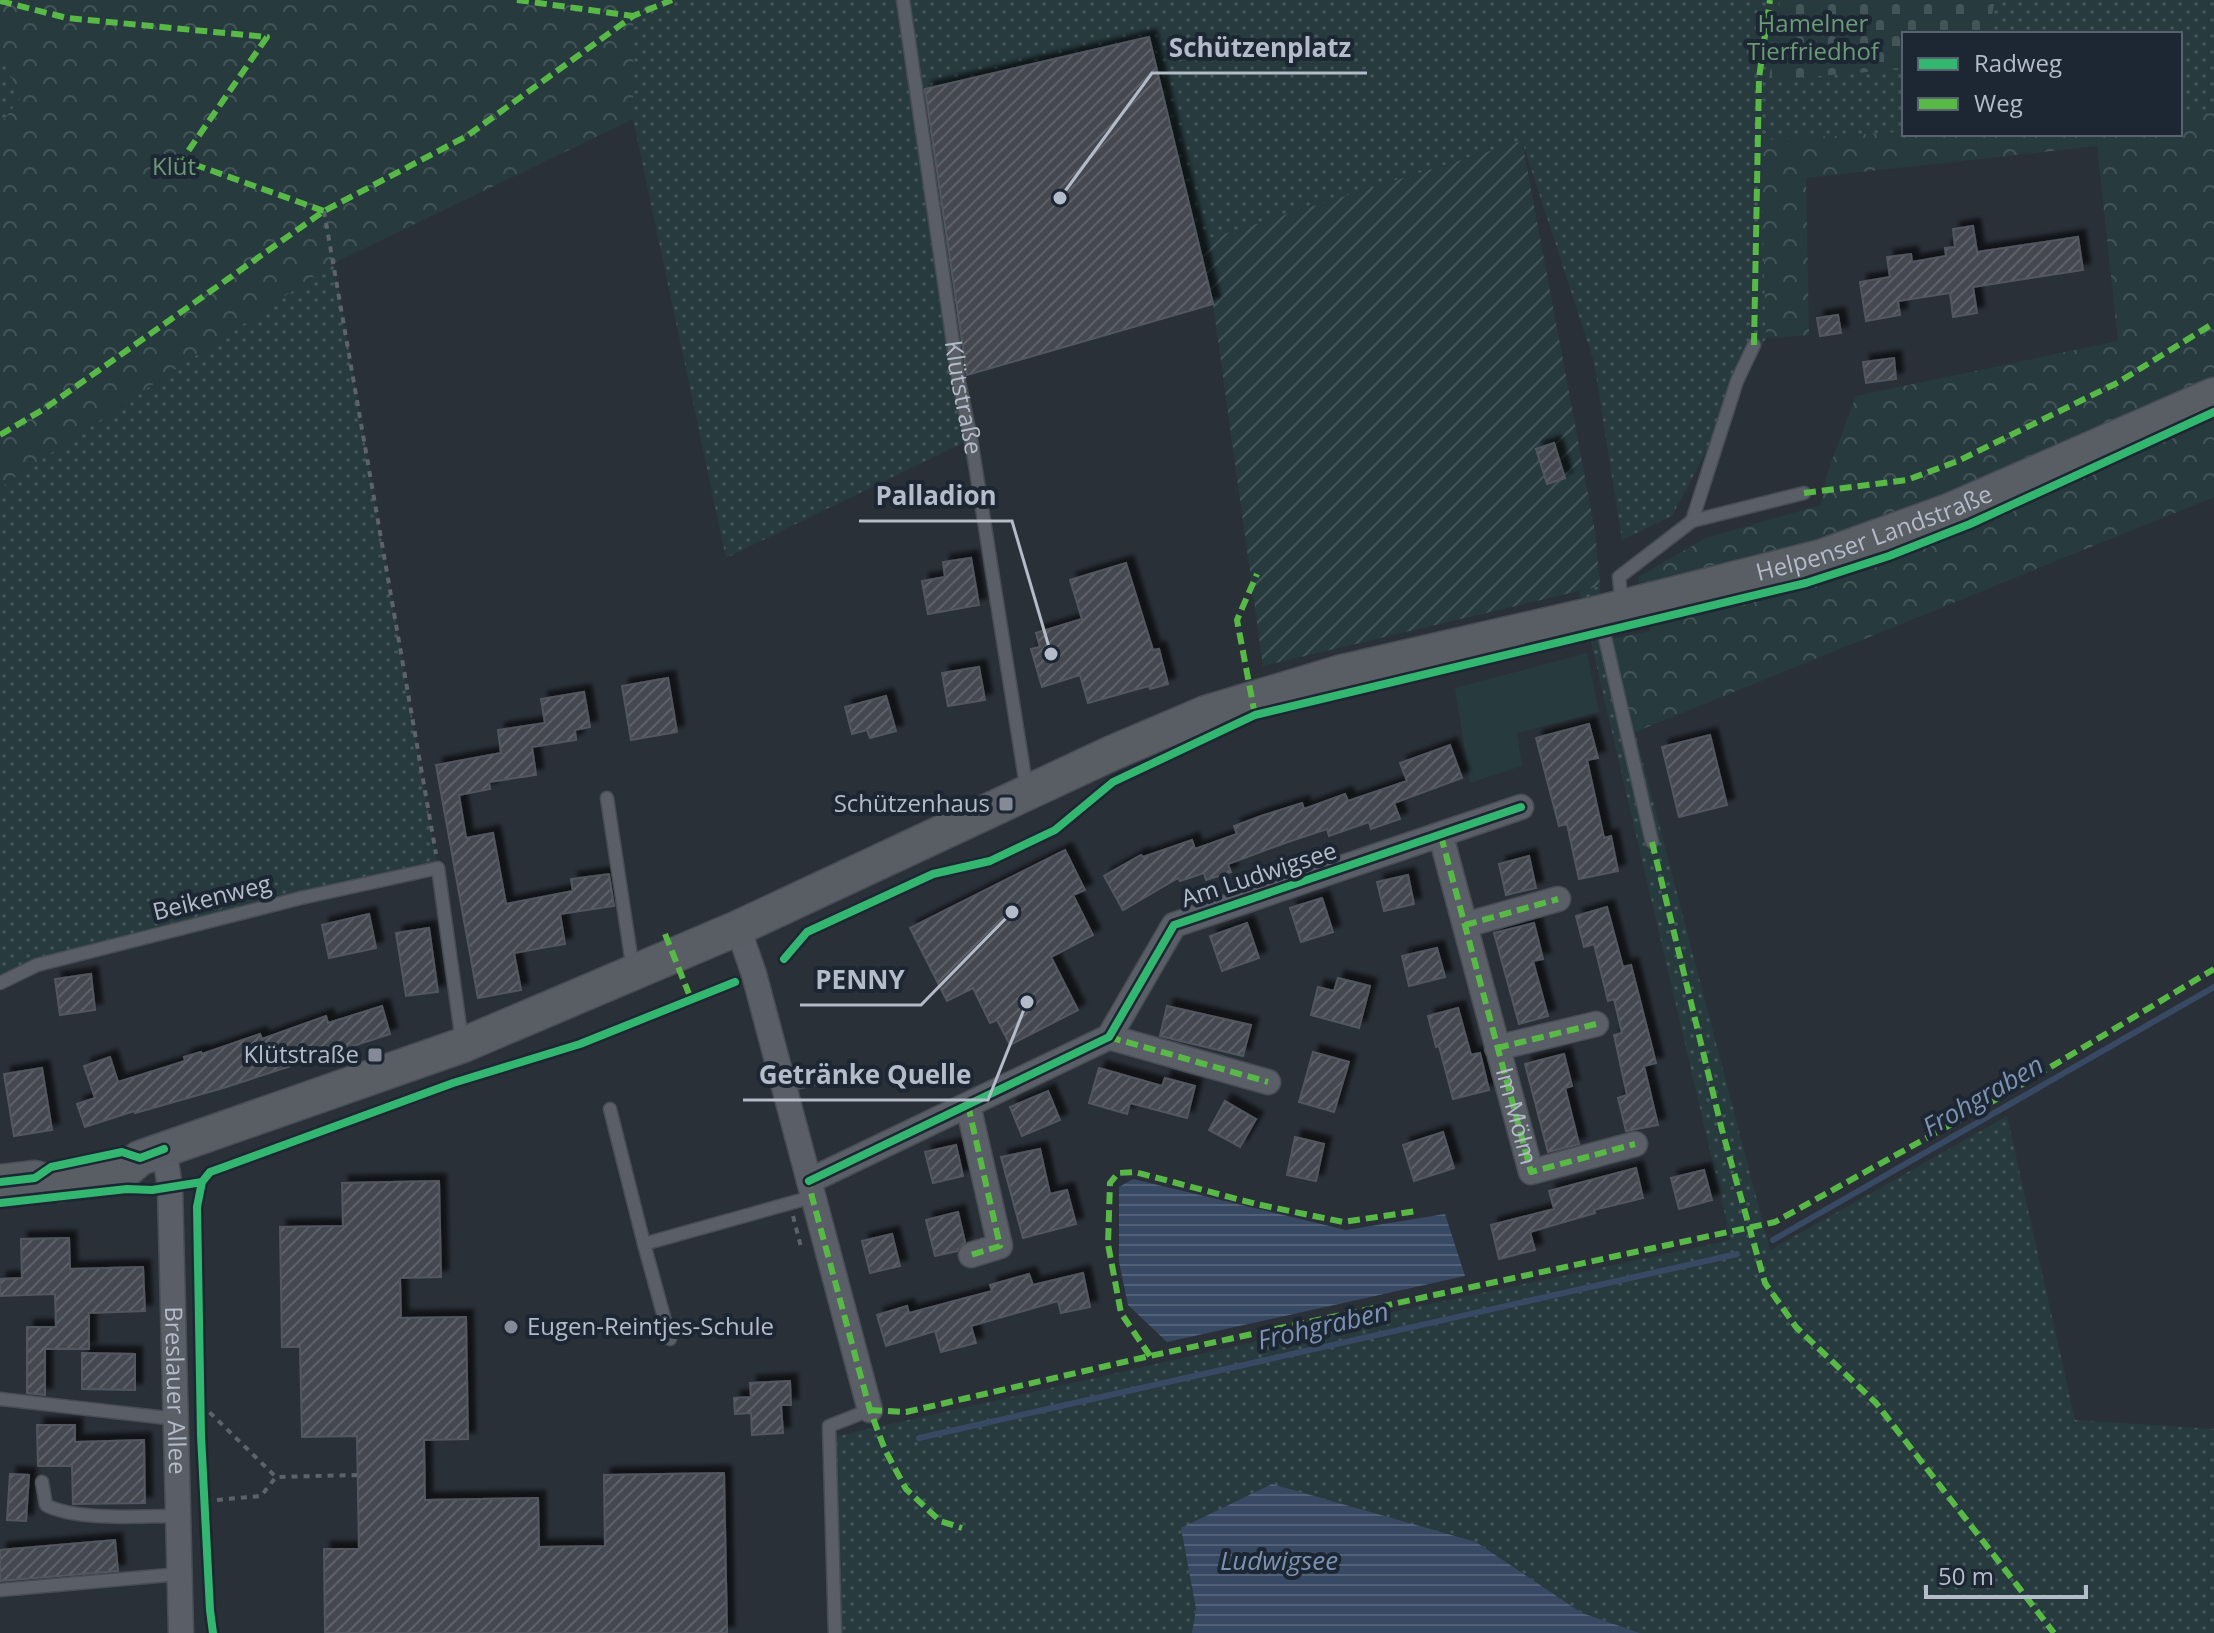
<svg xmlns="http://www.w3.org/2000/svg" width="2214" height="1633" font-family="'Open Sans',sans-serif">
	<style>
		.grass { fill: url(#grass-dots) }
		.forest { fill: url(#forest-crowns) }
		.cemetery { fill: url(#cemetery-stones) }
		.park { fill: #273a3e }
		.garden { fill: url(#garden-furrows) }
		.water { fill: url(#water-rules) }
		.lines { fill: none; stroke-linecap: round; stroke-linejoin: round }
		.stream { stroke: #384963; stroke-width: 6 }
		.building { fill: url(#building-hatch); stroke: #52575f; stroke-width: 2; filter: url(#shadow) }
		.lane-casing { stroke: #484c53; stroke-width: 15 }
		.street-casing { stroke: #484c53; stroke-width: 27 }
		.secondary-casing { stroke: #484c53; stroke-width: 37 }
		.path { stroke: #5d636a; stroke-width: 4; stroke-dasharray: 6 6; stroke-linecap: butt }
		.lane { stroke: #5a5e66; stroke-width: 12 }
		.street { stroke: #5a5e66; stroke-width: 24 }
		.secondary { stroke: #595d64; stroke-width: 34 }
		.quiet { stroke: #58b947; stroke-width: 6; stroke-dasharray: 12 6; stroke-linecap: butt }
		.cycleway-casing { stroke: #1d2633; stroke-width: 13 }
		.cycleway { stroke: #33b770; stroke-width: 8 }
		.poi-dot { fill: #848b96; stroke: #1d2633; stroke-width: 3 }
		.labels { text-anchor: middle; stroke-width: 8; stroke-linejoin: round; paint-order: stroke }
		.park-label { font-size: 24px; fill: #6b9a76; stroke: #1d2633 }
		.street-label { font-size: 24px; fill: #b4bcc9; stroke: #1d2633 }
		.poi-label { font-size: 24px; fill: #b4bcc9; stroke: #1d2633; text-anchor: end }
		.water-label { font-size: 26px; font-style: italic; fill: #7c92b1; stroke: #1d2633 }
		.leader { fill: none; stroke: #b4bcc9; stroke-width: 3 }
		.callout-dot { fill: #b4bcc9; stroke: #1d2633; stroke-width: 3 }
		.callout-label { font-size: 26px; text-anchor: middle; font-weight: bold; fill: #b4bcc9; stroke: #1d2633; stroke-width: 8; stroke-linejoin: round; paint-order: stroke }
	</style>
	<defs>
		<pattern id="grass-dots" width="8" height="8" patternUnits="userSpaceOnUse" patternTransform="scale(2)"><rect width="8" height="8" fill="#273a3e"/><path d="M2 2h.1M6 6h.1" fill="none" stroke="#445559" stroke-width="1.8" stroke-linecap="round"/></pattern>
		<pattern id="forest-crowns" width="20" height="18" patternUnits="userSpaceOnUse" patternTransform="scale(2)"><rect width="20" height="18" fill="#273a3e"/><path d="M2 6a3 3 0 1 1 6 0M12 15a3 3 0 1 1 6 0" fill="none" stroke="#445559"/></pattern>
		<pattern id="cemetery-stones" width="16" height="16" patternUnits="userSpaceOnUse" patternTransform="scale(2)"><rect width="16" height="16" fill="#273a3e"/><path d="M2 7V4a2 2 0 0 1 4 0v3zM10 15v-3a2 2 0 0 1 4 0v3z" fill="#445559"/></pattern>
		<pattern id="garden-furrows" width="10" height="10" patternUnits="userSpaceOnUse" patternTransform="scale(2)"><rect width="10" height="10" fill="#273a3e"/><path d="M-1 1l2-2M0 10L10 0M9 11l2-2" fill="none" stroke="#445559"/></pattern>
		<pattern id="water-rules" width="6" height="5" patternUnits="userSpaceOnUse" patternTransform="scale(2)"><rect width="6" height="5" fill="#384963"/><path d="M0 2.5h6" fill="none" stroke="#526178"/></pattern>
		<pattern id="building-hatch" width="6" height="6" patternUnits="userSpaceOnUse" patternTransform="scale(2)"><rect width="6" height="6" fill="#444950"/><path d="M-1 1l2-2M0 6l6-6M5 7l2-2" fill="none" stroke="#5d6168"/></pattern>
		<filter id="shadow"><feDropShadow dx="7" dy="-7" stdDeviation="2" flood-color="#0009"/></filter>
	</defs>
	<rect width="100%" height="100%" fill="#2a3038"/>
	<!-- grass -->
	<path class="grass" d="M672,0H2214V112L2180,114V34H1904V132L1761,141L1766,338L1672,516L1622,540L1594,362L1522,141L1198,242L1213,304L959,377L971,439L726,558L633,119V16Z
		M0,47L20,99L0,124Z
		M334,263L438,868L37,965L0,983V490L6,483Z
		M1600,586L1599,613L1635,732L1770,1250L2007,1116L2075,1420L2214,1429V1633H1640L1582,1613L1476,1542L1181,1528L1196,1609L1192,1633H840L833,1437L1302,1331L1731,1240L1579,591Z"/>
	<!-- forest -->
	<path class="forest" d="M0,0H672L633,16V119L334,263L6,483L0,490V124L20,99L0,47Z
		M2214,112V497L1635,732L1607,640L1650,631L1638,577L1706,538L1821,505L1827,474L1856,396L2118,341L2097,146L1806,178L1809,335L1766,338L1761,140L1904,132V134H2180V114Z"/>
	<!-- cemetery -->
	<path class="cemetery" d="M1780,0H1995L1988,34H1904V69L1769,80Z"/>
	<!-- park -->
	<path class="park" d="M1587,653L1599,712L1517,733L1522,766L1470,783L1455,688Z"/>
	<!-- garden -->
	<path class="garden" d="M1522,141L1595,531L1600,586L1263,666L1213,304L1198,242Z"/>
	<!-- water -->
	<path class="water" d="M1133,1179L1346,1230L1445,1214L1465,1276L1167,1342L1128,1305L1119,1262V1187Z
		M1272,1484L1476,1542L1582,1613L1640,1633H1192L1196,1609L1181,1528Z"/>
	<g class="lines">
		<!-- stream -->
		<path class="stream" d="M1773,1240L2214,987
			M919,1438L1737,1254"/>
	</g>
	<!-- building -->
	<path class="building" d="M1149,37L1213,304L967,375L925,89Z
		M1973,226L1977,252L2078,237L2083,270L1973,287L1977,313L1953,317L1950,293L1898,301L1900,315L1866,321L1860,282L1890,277L1887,257L1911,254L1912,262L1946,256L1945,248L1955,247L1953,229Z
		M1838,315L1841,333L1820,336L1817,318Z
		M1894,358L1896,379L1866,383L1863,362Z
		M1554,443L1565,478L1547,484L1536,449Z
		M971,558L979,605L928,614L922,581L945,577L943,562Z
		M1126,563L1153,650L1159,649L1168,684L1150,689L1149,686L1088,703L1080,675L1042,687L1031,649L1040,647L1036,633L1082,619L1070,580Z
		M979,667L985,700L948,706L942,673Z
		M668,678L677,732L631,740L622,686Z
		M584,692L590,727L575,730L576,740L532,747L536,775L489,782L490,789L459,795L466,838L493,833L506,904L573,891L571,879L609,874L614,906L560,914L565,944L514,953L521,990L478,998L436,765L501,753L498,730L545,723L541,699Z
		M886,696L896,731L870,738L867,730L852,734L845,707Z
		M1589,724L1598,758L1587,760L1604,838L1611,836L1618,871L1579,879L1567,824L1559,826L1536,738Z
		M1710,735L1727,805L1679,817L1662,747Z
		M1450,745L1462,778L1394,803L1400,819L1371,829L1369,822L1329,836L1327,829L1285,843L1228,864L1231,872L1206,880L1204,873L1180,881L1178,878L1123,910L1104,876L1141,855L1143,857L1192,840L1195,849L1237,834L1234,826L1261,816L1302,803L1304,809L1345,794L1348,801L1407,781L1400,763Z
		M1065,850L1085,890L1073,895L1093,935L1051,957L1078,1010L1010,1045L997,1020L990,1023L973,988L947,1001L910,928Z
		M1529,856L1536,888L1506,895L1499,864Z
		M1408,875L1414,904L1384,911L1377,882Z
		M1322,898L1333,932L1301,942L1290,908Z
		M1607,907L1623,967L1631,965L1656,1063L1644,1066L1658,1125L1626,1131L1618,1098L1627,1095L1614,1035L1622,1033L1614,999L1608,1001L1594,944L1584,947L1576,916Z
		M369,914L376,948L329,958L322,925Z
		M1247,923L1259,958L1222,971L1210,936Z
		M1534,923L1543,959L1533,961L1548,1016L1519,1024L1494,933Z
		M429,928L438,992L406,996L396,933Z
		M1437,948L1445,977L1409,986L1402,956Z
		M91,974L95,1010L60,1015L55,979Z
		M1338,978L1370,986L1359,1028L1311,1015L1318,987L1334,991Z
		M382,1006L390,1034L223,1088L135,1113L134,1111L85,1127L77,1104L95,1098L84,1066L110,1057L118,1082L185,1061L184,1057L201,1052L202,1054L260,1034L262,1039L326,1016L328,1023Z
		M1167,1006L1251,1025L1243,1056L1160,1036Z
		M1458,1008L1471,1055L1480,1053L1489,1090L1453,1099L1439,1046L1436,1047L1428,1016Z
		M1313,1052L1349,1062L1334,1112L1299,1102Z
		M1564,1054L1572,1086L1565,1088L1579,1144L1548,1152L1525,1064Z
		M42,1068L52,1130L14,1136L4,1074Z
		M1099,1068L1162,1086L1165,1078L1195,1086L1187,1118L1130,1103L1127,1114L1089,1103Z
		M1048,1091L1060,1120L1022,1136L1010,1107Z
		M1225,1101L1256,1119L1240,1147L1209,1130Z
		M1443,1132L1454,1168L1414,1181L1403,1145Z
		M1295,1137L1324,1144L1316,1181L1287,1175Z
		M956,1145L963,1176L933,1183L925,1152Z
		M1040,1149L1050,1194L1067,1190L1076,1224L1023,1238L1001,1157Z
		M1636,1168L1643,1198L1594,1210L1595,1213L1530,1232L1535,1250L1499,1259L1491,1225L1554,1209L1549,1191Z
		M1704,1170L1712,1200L1679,1209L1671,1178Z
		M439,1181L441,1277L400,1278L401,1318L466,1317L468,1439L424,1440L425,1500L538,1498L539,1547L605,1546L604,1475L724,1473L727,1633H325L324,1549H359L357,1436L302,1437L300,1347H282L280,1227L343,1226L342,1183Z
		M958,1212L965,1242L957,1251L935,1256L926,1220Z
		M892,1234L900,1266L870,1273L862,1241Z
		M69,1238L70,1269L143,1267L145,1311L89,1313V1349H45V1395L27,1393V1327H56L55,1294L0,1296V1279L22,1278L21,1239Z
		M1083,1273L1090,1307L1061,1313L1058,1301L971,1326L976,1343L941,1352L935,1331L886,1346L877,1315L907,1306L909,1313L992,1291L990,1285L1029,1274L1033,1285Z
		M82,1353L135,1354V1390L82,1389Z
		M790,1381L791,1405H781L783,1433L752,1435L751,1413L735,1414L734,1398L751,1397L750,1383Z
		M37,1425H75V1442L144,1440L145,1503L73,1504L72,1466H38Z
		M10,1474L29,1475L26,1521L7,1520Z
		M115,1540L118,1571L0,1581V1550Z"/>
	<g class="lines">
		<defs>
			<g id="lane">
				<path id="s1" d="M903,0L958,377L971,439L1027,791"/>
				<path d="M1692,521L1737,381L1754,345"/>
				<path d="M1622,606L1619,577L1692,521L1804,493"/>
				<path d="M1600,616L1652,842"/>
				<path d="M607,798L633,970"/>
				<path d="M0,983L37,965L301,898L438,868L462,1041"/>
				<path d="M783,1086L838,1073"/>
				<path d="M610,1109L644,1244L812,1197"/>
				<path d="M644,1244L670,1339"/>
				<path d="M0,1399L176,1419"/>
				<path d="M42,1482L46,1505C75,1521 144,1516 179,1516"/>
				<path d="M0,1590L180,1574"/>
				<path d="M835,1633L829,1426L870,1410"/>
			</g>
			<g id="street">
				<path d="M1441,836L1531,1172L1635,1144"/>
				<path d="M1465,925L1558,899"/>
				<path d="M738,928L754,974L870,1410"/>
				<path d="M1109,1037L1268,1082"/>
				<path d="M1497,1048L1596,1024"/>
				<path d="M968,1105L1000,1246L971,1255"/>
				<path id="s2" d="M164,1149L170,1188L181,1633"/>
				<path d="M809,1181L1109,1037L1174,925L1521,807"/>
			</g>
			<g id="secondary">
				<path id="s3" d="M0,1182L35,1178L59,1185L125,1171L140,1158L463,1045L738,928L1112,753L1206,713L1342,672L1599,613L1821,557L1949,511L2214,395"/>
			</g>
		</defs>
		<!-- lane casing -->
		<use href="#lane" class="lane-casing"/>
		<!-- street casing -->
		<use href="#street" class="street-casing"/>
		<!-- secondary casing -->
		<use href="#secondary" class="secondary-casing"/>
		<!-- path -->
		<path class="path" d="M324,211L436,854
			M793,1216L801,1247
			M201,1404L276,1477
			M205,1501L261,1496L276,1477L357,1475"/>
		<!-- lane -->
		<use href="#lane" class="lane"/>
		<!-- street -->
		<use href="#street" class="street"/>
		<!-- secondary -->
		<use href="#secondary" class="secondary"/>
		<!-- quiet -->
		<g class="quiet">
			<path d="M517,0L633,16"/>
			<path d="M0,1L67,18L267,37L182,160L324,211"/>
			<path d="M1754,345L1759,78L1770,0"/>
			<path d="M0,435L44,409L324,211L467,136L633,16L672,0"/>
			<path d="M1804,493L1907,480L1958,461L2117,383L2214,323"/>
			<path d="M1255,715L1237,620L1257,574"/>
			<path id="s4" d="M1441,836L1531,1172L1635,1144"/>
			<path d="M1652,842L1722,1130L1765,1283L1796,1327L1876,1403L2054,1633"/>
			<path d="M1465,925L1558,899"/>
			<path d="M665,934L691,999"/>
			<path d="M1109,1037L1268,1082"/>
			<path d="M1497,1048L1596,1024"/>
			<path d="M968,1105L1000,1246L971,1255"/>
			<path d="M814,1179L809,1181L812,1197L870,1410L885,1450L906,1489L940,1521L962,1528"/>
			<path d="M1150,1356L1121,1313L1108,1244L1110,1183L1118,1173L1135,1172L1256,1204L1343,1222L1417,1211"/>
			<path d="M870,1410L906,1412L1150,1356L1775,1222L2004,1095L2214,969"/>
		</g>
		<defs>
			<path id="cycleway" d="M784,959L807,932L933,874L990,861L1055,830L1113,782L1255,715L1806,583L1889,556L1970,524L2214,412
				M809,1181L1109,1037L1174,925L1521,807
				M0,1182L35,1178L51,1167L122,1152L140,1158L164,1149
				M202,1182L197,1207L201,1435L210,1610L213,1633
				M0,1203L127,1189L152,1190L202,1182L210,1172L224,1167L453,1083L580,1044L735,982"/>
		</defs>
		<!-- cycleway casing -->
		<use href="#cycleway" class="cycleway-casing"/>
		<!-- cycleway -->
		<use href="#cycleway" class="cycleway"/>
	</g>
	<!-- markers -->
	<g class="poi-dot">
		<rect x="998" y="796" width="16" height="16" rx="4"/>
		<rect x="367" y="1047" width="16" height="16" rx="4"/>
		<circle cx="511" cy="1327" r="8"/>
	</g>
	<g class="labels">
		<!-- park labels -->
		<g class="park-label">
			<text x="1813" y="32">Hamelner<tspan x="1813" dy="28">Tierfriedhof</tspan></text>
			<text x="174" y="175">Klüt</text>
		</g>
		<!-- street labels -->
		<g class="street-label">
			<text dy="8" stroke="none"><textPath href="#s1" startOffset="402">Klütstraße</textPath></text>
			<text dy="8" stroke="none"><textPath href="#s3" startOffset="1996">Helpenser Landstraße</textPath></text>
			<text transform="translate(1259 875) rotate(-18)" y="8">Am Ludwigsee</text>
			<text transform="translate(212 898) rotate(-14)" y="8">Beikenweg</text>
			<text dy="8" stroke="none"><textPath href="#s4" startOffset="290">Im Mölm</textPath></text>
			<text dy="8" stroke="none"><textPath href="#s2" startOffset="242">Breslauer Allee</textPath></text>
		</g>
		<!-- poi labels -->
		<g class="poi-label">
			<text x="990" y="812">Schützenhaus</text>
			<text x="359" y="1063">Klütstraße</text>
			<text x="527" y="1335" text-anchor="start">Eugen-Reintjes-Schule</text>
		</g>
		<!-- water labels -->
		<g class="water-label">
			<text transform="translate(1983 1096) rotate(-30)" y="9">Frohgraben</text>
			<text transform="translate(1323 1326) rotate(-13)" y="9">Frohgraben</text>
			<text x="1279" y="1570">Ludwigsee</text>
		</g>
	</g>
	<!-- callouts -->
	<path class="leader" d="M1060 198L1152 73H1367M1051 654L1012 521H859M1012 912L921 1005H800M1027 1002L988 1100H743"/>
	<g class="callout-dot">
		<circle cx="1060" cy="198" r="8"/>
		<circle cx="1051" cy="654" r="8"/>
		<circle cx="1012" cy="912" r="8"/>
		<circle cx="1027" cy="1002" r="8"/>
	</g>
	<g class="callout-label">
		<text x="1260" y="57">Schützenplatz</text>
		<text x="936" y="505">Palladion</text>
		<text x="860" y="989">PENNY</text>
		<text x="865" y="1084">Getränke Quelle</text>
	</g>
	<!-- legend -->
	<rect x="1902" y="32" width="280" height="104" fill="#1d2633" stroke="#59626f" stroke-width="2"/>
	<rect x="1918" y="58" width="40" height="12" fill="#33b770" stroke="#59626f" stroke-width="2"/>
	<text x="1974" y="72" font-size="24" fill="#b4bcc9">Radweg</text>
	<rect x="1918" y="98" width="40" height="12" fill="#58b947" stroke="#59626f" stroke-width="2"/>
	<text x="1974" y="112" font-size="24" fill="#b4bcc9">Weg</text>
	<!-- scale -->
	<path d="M1926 1585v12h160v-12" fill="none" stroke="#b4bcc9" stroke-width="4"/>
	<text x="1938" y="1585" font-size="24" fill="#b4bcc9" stroke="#1d2633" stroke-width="6" paint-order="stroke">50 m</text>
</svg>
